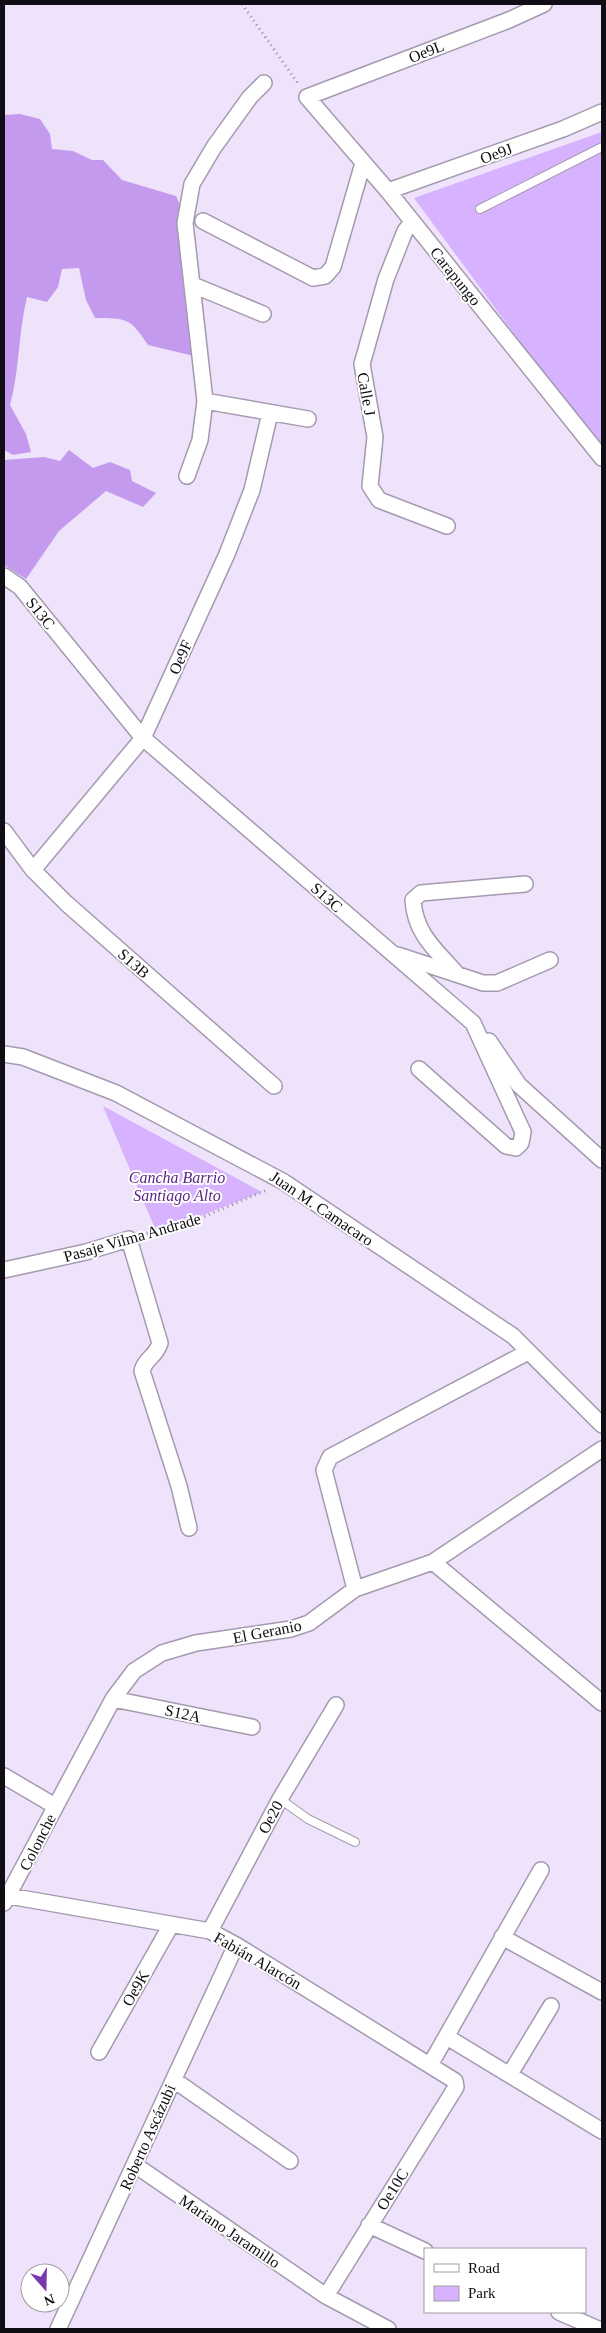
<svg xmlns="http://www.w3.org/2000/svg" width="606" height="2333" font-family="Georgia,serif">
	<style>
		.green { fill: #d7b2fe }
		.forest { fill: #c39aed }
		.lines { fill: none; stroke-linecap: round; stroke-linejoin: round }
		.lane-casing { stroke: #a49aaf; stroke-width: 10 }
		.street-casing { stroke: #a49aaf; stroke-width: 18 }
		.path { stroke: #958d9e; stroke-width: 3; stroke-dasharray: 1 4; stroke-linecap: butt }
		.lane { stroke: #fff; stroke-width: 8 }
		.street { stroke: #fff; stroke-width: 15 }
		.labels { text-anchor: middle; stroke-width: 4; stroke-linejoin: round; paint-order: stroke }
		.street-label { font-size: 16px; fill: #100d14; stroke: #fff }
		.park-label { font-size: 16px; font-style: italic; fill: #5c2585; stroke: #fff }
	</style>
	<rect width="100%" height="100%" fill="#eee3fa"/>
	<!-- green -->
	<path class="green" d="M602,132V453L414,198Z
		M103,1106L262,1192L157,1233Z"/>
	<!-- forest -->
	<path class="forest" d="M20,114L40,119L50,134L52,149L73,151L92,160H103L122,180L176,196L182,209L198,357L148,345C130,318 127,318 95,318L86,300L79,268L62,269L58,287L47,302L27,297C18,334 20,368 10,405L26,434L31,452L13,455L4,450V115Z
		M69,450L93,468L110,462L130,470L132,481L156,493L143,507L106,491L59,531L26,579L4,565V460L44,457L60,461Z"/>
	<g class="lines">
		<defs>
			<path id="lane" d="M480,209L602,147
				M280,1799L308,1819L355,1842"/>
			<path id="street" d="M544,4L509,20L307,97L388,191L602,458
				M388,191L563,129L602,112
				M203,221L313,278L325,276L333,267L363,163
				M412,222L405,231L386,279L362,364L375,437L370,486L379,500L447,526
				M193,285L263,314
				M205,401L308,419
				M187,476L200,440L205,401L185,223L192,184L214,147L250,97L264,83
				M4,576L20,587L143,738L473,1023L523,1132L521,1143L516,1148L506,1146L419,1069
				M4,831L33,870L66,903L274,1086
				M33,870L143,738L227,554L252,490L270,413
				M398,955L483,983H497L550,960
				M457,974C436,950 415,934 413,900L421,893L525,884
				M489,1041L519,1085L602,1160
				M4,1054L23,1057L116,1093L284,1182L513,1336L602,1425
				M4,1270L86,1252L129,1239L160,1343C156,1357 145,1358 142,1371L179,1486L189,1528
				M433,1562L602,1449
				M355,1589L324,1470L330,1457L528,1352
				M113,1699L252,1727
				M4,1776L55,1806
				M9,1896L210,1931L236,1945L455,2081L456,2087L326,2296
				M4,1903L113,1699L134,1671L162,1653L196,1643L291,1629L309,1623L355,1589L433,1562L602,1703
				M210,1931L280,1799L336,1705
				M502,1937L602,1992
				M447,2037L602,2131
				M99,2052L171,1925
				M430,2065L541,1870
				M510,2074L551,2006
				M174,2080L290,2161
				M135,2165L326,2296L388,2329
				M369,2225L425,2251
				M559,2312L598,2329
				M58,2329L236,1945"/>
		</defs>
		<!-- lane casing -->
		<use href="#lane" class="lane-casing"/>
		<!-- street casing -->
		<use href="#street" class="street-casing"/>
		<!-- path -->
		<path class="path" d="M242,4L299,85
			M142,1235L196,1220L267,1190"/>
		<!-- lane -->
		<use href="#lane" class="lane"/>
		<!-- street -->
		<use href="#street" class="street"/>
	</g>
	<g class="labels">
		<!-- street labels -->
		<g class="street-label">
			<text transform="translate(426 51) rotate(-21)" y="6">Oe9L</text>
			<text transform="translate(496 153) rotate(-20)" y="6">Oe9J</text>
			<text transform="translate(456 276) rotate(51)" y="6">Carapungo</text>
			<text transform="translate(367 394) rotate(80)" y="6">Calle J</text>
			<text transform="translate(41 613) rotate(51)" y="6">S13C</text>
			<text transform="translate(180 657) rotate(-66)" y="6">Oe9F</text>
			<text transform="translate(327 897) rotate(41)" y="6">S13C</text>
			<text transform="translate(134 963) rotate(41)" y="6">S13B</text>
			<text transform="translate(322 1208) rotate(34)" y="6">Juan M. Camacaro</text>
			<text transform="translate(132 1237) rotate(-16)" y="6">Pasaje Vilma Andrade</text>
			<text transform="translate(267 1631) rotate(-11)" y="6">El Geranio</text>
			<text transform="translate(183 1713) rotate(12)" y="6">S12A</text>
			<text transform="translate(270 1817) rotate(-62)" y="6">Oe20</text>
			<text transform="translate(37 1842) rotate(-63)" y="6">Colonche</text>
			<text transform="translate(258 1960) rotate(30)" y="6">Fabián Alarcón</text>
			<text transform="translate(135 1988) rotate(-60)" y="6">Oe9K</text>
			<text transform="translate(147 2137) rotate(-66)" y="6">Roberto Ascázubi</text>
			<text transform="translate(392 2189) rotate(-58)" y="6">Oe10C</text>
			<text transform="translate(230 2231) rotate(34)" y="6">Mariano Jaramillo</text>
		</g>
		<!-- park labels -->
		<g class="park-label">
			<text x="177" y="1183">Cancha Barrio<tspan x="177" dy="18">Santiago Alto</tspan></text>
		</g>
	</g>
	<!-- border -->
	<rect width="606" height="2333" fill="none" stroke="#100d14" stroke-width="10"/>
	<!-- legend -->
	<rect x="424" y="2248" width="162" height="65" fill="#ffffff" stroke="#9f9ea1"/>
	<rect x="434" y="2264" width="25" height="8" fill="#ffffff" stroke="#9f9ea1"/>
	<text x="468" y="2273" font-size="15" fill="#100d14">Road</text>
	<rect x="434" y="2286" width="25" height="15" fill="#d7b2fe" stroke="#9f9ea1"/>
	<text x="468" y="2298" font-size="15" fill="#100d14">Park</text>
	<!-- north arrow -->
	<g transform="translate(45 2288) rotate(160)"><circle r="24" fill="#ffffff" stroke="#9f9ea1"/>
	<path d="M0-4L9 19L0 12L-9 19Z" fill="#7a38ad"/>
	<text y="-8" font-size="14" font-weight="bold" text-anchor="middle" fill="#100d14">N</text>
	</g>
</svg>
